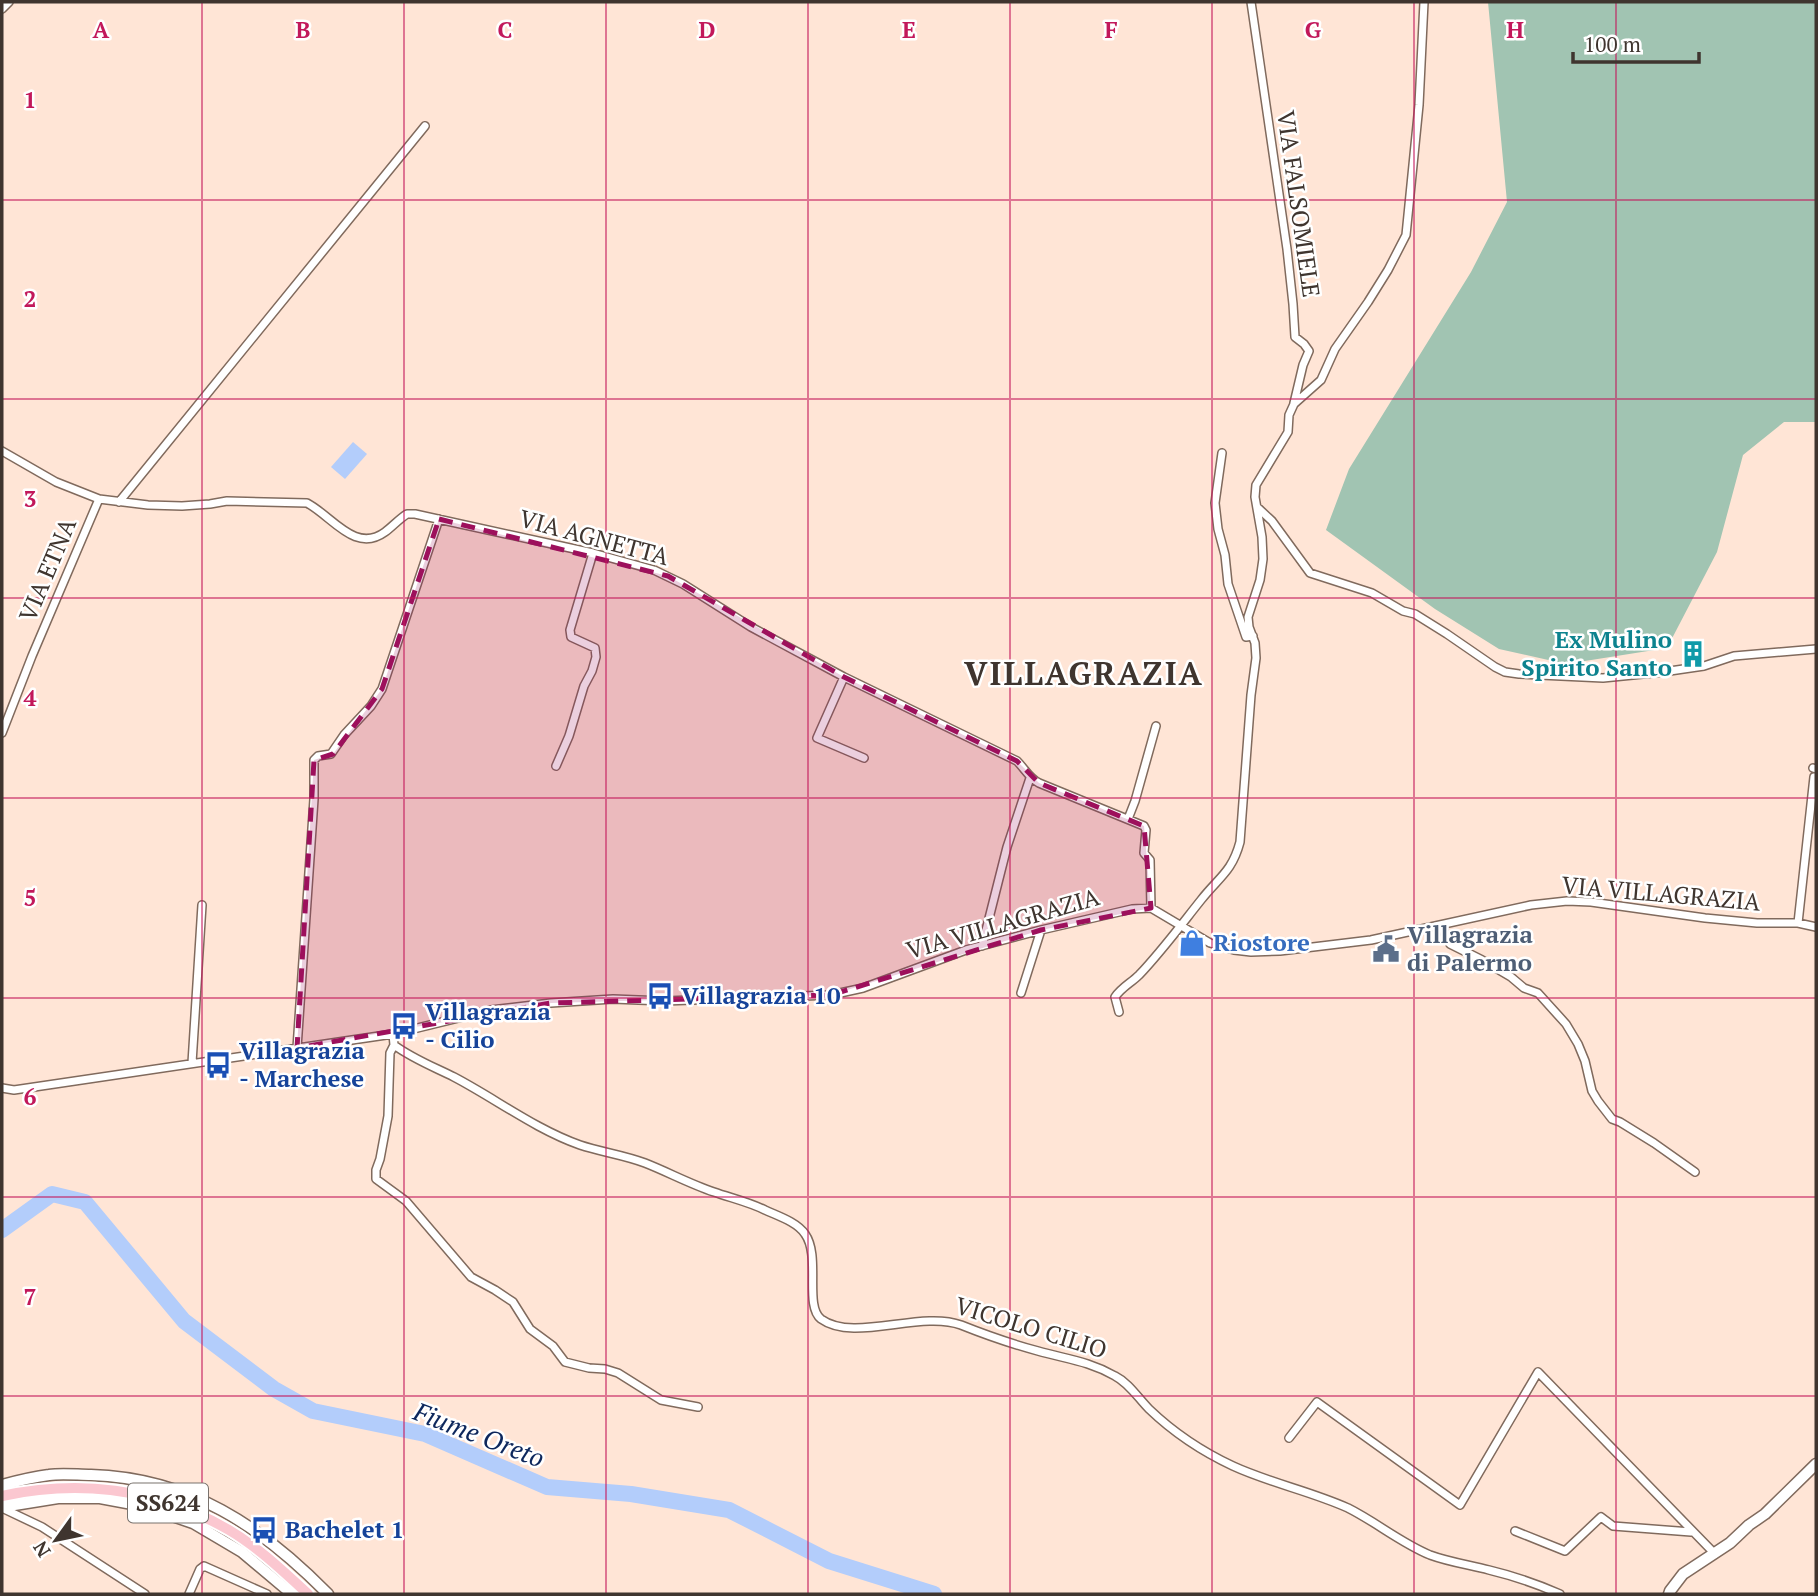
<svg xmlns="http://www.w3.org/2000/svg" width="1818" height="1596" font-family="'PT Serif',serif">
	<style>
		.green { fill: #a1c4b2 }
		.water { fill: #b3cdfb }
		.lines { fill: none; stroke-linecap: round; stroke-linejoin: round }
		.river { stroke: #b3cdfb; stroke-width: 16 }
		.street-casing { stroke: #806a5d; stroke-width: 10 }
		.secondary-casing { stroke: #806a5d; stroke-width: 13 }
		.primary-casing { stroke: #fff; stroke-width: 14 }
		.street { stroke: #fff; stroke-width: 7 }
		.secondary { stroke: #fff; stroke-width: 10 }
		.primary { stroke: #fbc7d0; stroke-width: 10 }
		.marked { fill: #9d105c; fill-opacity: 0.2; stroke: #9d105c; stroke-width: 5; stroke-dasharray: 14 9; stroke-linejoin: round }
		.grid { fill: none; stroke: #c2185b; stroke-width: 2; stroke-opacity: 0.55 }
		.labels { text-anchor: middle; stroke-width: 5; stroke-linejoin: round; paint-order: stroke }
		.shield { fill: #fff; stroke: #79726d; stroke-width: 2 }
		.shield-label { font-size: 23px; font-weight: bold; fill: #3f352f }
		.street-label { font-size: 24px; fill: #3f352f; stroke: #fff }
		.culture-label { font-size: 24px; font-weight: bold; fill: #0d838f; stroke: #fff; text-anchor: end }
		.service-label { font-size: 24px; font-weight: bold; fill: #4e5e75; stroke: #fff; text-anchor: start }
		.shop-label { font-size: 24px; font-weight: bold; fill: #366cbe; stroke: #fff; text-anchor: start }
		.transit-label { font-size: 24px; font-weight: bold; fill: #164399; stroke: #fff; text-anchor: start }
		.water-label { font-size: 26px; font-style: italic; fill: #0d275c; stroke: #fff }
		.district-label { font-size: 32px; font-weight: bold; letter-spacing: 2px; fill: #3f352f; stroke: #fff }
		.grid-label { font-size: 23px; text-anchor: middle; font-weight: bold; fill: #c2185b; stroke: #fff; stroke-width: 5; stroke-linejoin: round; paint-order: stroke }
	</style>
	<rect width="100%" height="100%" fill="#ffe5d6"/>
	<!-- green -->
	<path class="green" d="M1488,2H1816V422H1784L1743,455L1717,552L1667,648L1566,664L1499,649L1435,609L1326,530L1349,469L1471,272L1507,202Z"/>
	<!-- water -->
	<path class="water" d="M353,442L367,454L345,479L331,467Z"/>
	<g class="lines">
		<!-- river -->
		<path class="river" d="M2,1230L52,1194L85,1202L184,1321L274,1389L313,1411L425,1434L547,1487L631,1494L729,1510L829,1561L934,1594"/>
		<defs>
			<path id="street" d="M1251,2L1287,249L1293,304L1295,337L1304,344L1309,351L1303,365L1294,403
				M2,9L9,2
				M2,451L56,482L99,499L148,505L182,506L210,504L227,501L307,503C332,516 355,554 385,532C393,526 399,519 407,514H415L593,553L654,570L683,584L751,627L844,677L1017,761C1025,769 1029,778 1039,783L1144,826L1146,830L1144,853L1150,860L1151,908
				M1222,453L1215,503L1218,529L1225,555L1228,584L1246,637L1253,636
				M119,502L425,126
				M1257,507L1272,521L1310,573L1372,593L1403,611L1415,614L1447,634L1495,667L1505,672L1519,674L1603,678L1663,672L1704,666L1734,656L1816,649
				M844,677L817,738L864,758
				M2,733L32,656L99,499
				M556,766L569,736L584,686L592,671L596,657L595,648L571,637L570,630L593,553
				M1813,768L1816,769
				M1128,819L1135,801L1156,726
				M1798,923L1814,777H1816
				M1441,926L1450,944L1482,960L1511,977L1524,988L1538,993L1566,1024L1578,1044L1585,1061L1592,1091L1598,1101L1612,1119L1620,1122L1654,1143L1695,1172
				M982,946L1007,847L1030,778
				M1021,993L1041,930
				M1119,1012L1115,997C1122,987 1131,983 1139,975C1161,952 1181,925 1201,900C1219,877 1232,872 1240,842L1251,695L1256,658L1255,643L1249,627L1248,617L1260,580L1263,559L1262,537L1255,497L1256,485L1288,432L1289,415L1294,404L1321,380L1335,349L1368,302L1388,270L1406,235L1419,105L1424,2
				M393,1034L394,1045C413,1059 434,1067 454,1077C496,1099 535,1129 580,1145C601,1152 624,1155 645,1163C668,1172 690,1184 714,1192C731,1198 749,1202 765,1210C778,1216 797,1222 805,1234C821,1256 804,1306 821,1319C854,1343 920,1310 961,1325C986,1335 1012,1344 1038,1351C1066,1359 1089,1361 1115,1376C1129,1383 1138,1398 1149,1409C1173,1432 1203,1452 1233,1466C1270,1483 1310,1491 1348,1508C1376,1522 1401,1543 1430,1555C1449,1562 1470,1565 1489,1570C1514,1576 1537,1584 1560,1594
				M394,1045L390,1053L388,1116L380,1159L376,1170V1179L406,1201L471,1277L495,1290L513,1302L530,1329L553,1346L565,1362L589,1368L605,1369L618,1373L661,1400L698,1407
				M297,1048L314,799V760L318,756L331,754L344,735L371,706L382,689L439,519
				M192,1063L202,905
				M2,1088L14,1090L352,1040L393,1034L491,1010L551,1003L613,999L664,1001L831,995L863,988L966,950L1041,930L1132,909L1151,908L1210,943L1234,950L1251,952L1280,951L1371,940L1531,905L1567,901L1591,902L1705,918L1757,923H1798L1816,927
				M1289,1438L1317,1402L1460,1505L1538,1372L1715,1554
				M2,1508L42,1527L145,1594
				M1515,1531L1565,1551L1601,1517L1613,1526L1691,1532
				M189,1594L200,1569L204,1566L267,1594"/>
			<path id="secondary" d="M2,1485C17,1481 33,1477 49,1475C62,1473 78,1475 91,1475C190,1478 261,1526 328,1594
				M2,1507L58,1498H100L143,1506L193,1523L242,1552L292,1594
				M1669,1594L1670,1591L1683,1574L1730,1543L1749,1525L1765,1514L1816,1464"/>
			<path id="primary" d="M2,1496C82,1479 158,1489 229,1530C258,1547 284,1572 308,1594"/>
		</defs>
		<!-- street casing -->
		<use href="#street" class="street-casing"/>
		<!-- secondary casing -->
		<use href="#secondary" class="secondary-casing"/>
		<!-- primary casing -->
		<use href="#primary" class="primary-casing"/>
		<!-- street -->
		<use href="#street" class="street"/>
		<!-- secondary -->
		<use href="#secondary" class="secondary"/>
		<!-- primary -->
		<use href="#primary" class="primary"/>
	</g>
	<!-- marked area -->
	<path class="marked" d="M439,519L668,576L844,677L1017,761L1039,783L1144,826L1151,908L1041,930L831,995L551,1003L297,1048L314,760L333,754L382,689Z"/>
	<!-- grid -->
	<path class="grid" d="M202,2V1594M404,2V1594M606,2V1594M808,2V1594M1010,2V1594M1212,2V1594M1414,2V1594M1616,2V1594M2,200H1816M2,399H1816M2,598H1816M2,798H1816M2,998H1816M2,1197H1816M2,1396H1816"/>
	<!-- icons -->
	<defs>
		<symbol id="building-bare" viewBox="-9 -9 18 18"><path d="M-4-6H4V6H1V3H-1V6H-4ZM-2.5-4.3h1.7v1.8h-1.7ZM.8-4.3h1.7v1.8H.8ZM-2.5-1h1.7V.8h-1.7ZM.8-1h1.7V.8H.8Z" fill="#0f9aa8" stroke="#fff" stroke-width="2.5" paint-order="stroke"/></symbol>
		<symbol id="shop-bare" viewBox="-9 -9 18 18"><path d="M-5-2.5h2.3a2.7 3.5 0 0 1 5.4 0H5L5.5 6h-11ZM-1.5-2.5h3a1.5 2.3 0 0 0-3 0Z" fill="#3f7fe0" stroke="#fff" stroke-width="2.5" paint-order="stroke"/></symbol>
		<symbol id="civic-bare" viewBox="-9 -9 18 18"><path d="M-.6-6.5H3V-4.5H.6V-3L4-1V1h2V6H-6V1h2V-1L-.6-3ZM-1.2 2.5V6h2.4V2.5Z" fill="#5c6f8a" stroke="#fff" stroke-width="2.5" paint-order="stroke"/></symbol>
		<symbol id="bus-bare" viewBox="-9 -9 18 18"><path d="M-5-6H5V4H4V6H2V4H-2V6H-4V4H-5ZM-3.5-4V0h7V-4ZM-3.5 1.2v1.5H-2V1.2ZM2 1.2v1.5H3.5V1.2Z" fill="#1a4fb4" stroke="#fff" stroke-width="2.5" paint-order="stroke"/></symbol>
	</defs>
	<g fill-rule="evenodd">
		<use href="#building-bare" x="1674" y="635" width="38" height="38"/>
		<use href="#shop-bare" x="1173" y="924" width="38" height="38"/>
		<use href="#civic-bare" x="1367" y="930" width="38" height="38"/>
		<use href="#bus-bare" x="641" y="977" width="38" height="38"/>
		<use href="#bus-bare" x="385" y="1007" width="38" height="38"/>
		<use href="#bus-bare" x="199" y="1046" width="38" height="38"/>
		<use href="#bus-bare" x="245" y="1511" width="38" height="38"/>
	</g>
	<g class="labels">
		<!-- shield labels -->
		<rect class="shield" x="128" y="1483.5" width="80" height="39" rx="5"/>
		<g class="shield-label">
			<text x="168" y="1511">SS624</text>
		</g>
		<!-- street labels -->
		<g class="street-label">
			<text transform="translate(1298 204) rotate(82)" y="8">VIA FALSOMIELE</text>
			<text transform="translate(594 538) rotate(15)" y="8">VIA AGNETTA</text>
			<text transform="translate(48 570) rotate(-67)" y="8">VIA ETNA</text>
			<text transform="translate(1661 894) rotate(5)" y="8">VIA VILLAGRAZIA</text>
			<text transform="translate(1003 924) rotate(-16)" y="8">VIA VILLAGRAZIA</text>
			<text transform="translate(1031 1328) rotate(17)" y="8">VICOLO CILIO</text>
		</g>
		<!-- culture labels -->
		<g class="culture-label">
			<text x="1672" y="648">Ex Mulino<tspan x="1672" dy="28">Spirito Santo</tspan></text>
		</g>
		<!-- service labels -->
		<g class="service-label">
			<text x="1407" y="943">Villagrazia<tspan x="1407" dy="28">di Palermo</tspan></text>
		</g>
		<!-- shop labels -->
		<g class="shop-label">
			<text x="1213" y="951">Riostore</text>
		</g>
		<!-- transit labels -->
		<g class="transit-label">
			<text x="681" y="1004">Villagrazia 10</text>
			<text x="425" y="1020">Villagrazia<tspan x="425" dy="28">- Cilio</tspan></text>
			<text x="239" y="1059">Villagrazia<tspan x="239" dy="28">- Marchese</tspan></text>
			<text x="285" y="1538">Bachelet 1</text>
		</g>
		<!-- water labels -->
		<g class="water-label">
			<text transform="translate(479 1435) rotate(21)" y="9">Fiume Oreto</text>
		</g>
		<!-- district labels -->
		<g class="district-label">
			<text x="1084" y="685">VILLAGRAZIA</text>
		</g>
	</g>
	<g class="grid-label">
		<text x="101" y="38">A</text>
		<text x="303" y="38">B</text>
		<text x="505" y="38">C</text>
		<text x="707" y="38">D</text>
		<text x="909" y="38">E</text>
		<text x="1111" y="38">F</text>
		<text x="1313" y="38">G</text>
		<text x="1515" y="38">H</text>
		<text x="30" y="108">1</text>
		<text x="30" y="307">2</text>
		<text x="30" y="507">3</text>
		<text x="30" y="706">4</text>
		<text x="30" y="906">5</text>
		<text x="30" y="1105">6</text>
		<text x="30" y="1305">7</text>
	</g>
	<!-- border -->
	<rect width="1818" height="1596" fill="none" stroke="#3f352f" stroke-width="7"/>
	<!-- north arrow -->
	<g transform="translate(56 1540) rotate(237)" stroke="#ffffff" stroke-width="5" paint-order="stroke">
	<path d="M0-5L12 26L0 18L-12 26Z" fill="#3f352f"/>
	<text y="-10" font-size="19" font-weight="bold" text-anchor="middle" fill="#3f352f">N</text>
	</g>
	<!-- scale -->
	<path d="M1573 52v10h126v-10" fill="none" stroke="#3f352f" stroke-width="3.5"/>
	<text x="1584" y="52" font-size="21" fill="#3f352f" stroke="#ffffff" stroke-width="5" paint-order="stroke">100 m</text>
</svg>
